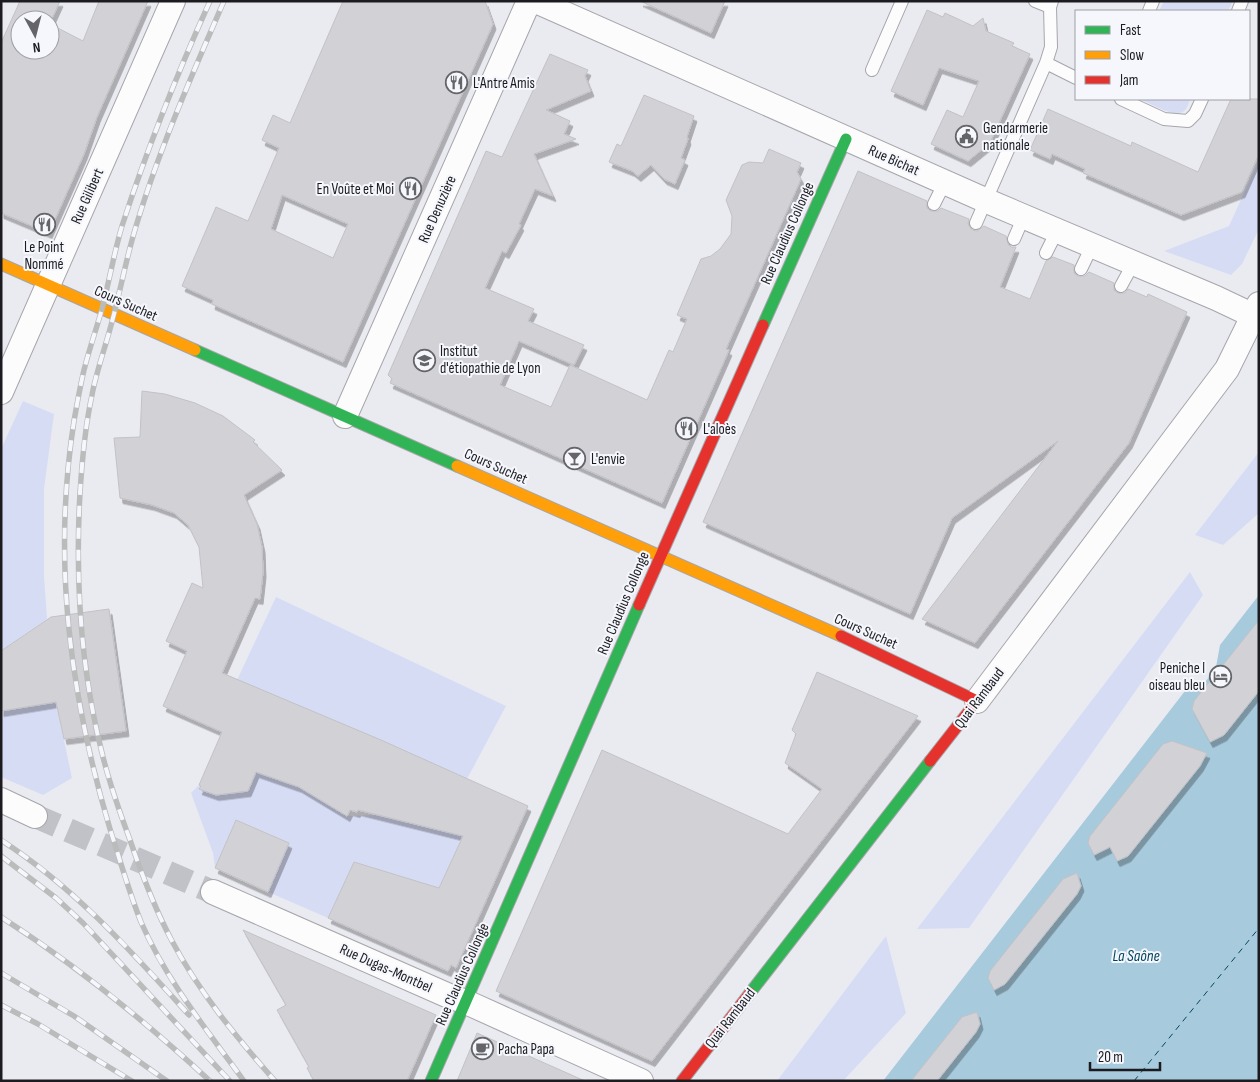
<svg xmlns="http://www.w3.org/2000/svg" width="1260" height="1082" font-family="'Sofia Sans Condensed',sans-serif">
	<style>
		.green { fill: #d7dcf5 }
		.water { fill: #a7cadd }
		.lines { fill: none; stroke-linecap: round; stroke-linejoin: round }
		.ferry { stroke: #00455f; stroke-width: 1; stroke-dasharray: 6 5; stroke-linecap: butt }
		.building { fill: #d1d1d6; stroke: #c2c2c6; fill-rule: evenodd; filter: url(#shadow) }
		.street-tunnel { stroke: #c1c2c7; stroke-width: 24; stroke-dasharray: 24 12; stroke-linecap: butt }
		.lane-casing { stroke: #a6a6ab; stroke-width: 14 }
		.street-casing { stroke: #a6a6ab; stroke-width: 26 }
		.fast-casing { stroke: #a6a6ab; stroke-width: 13 }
		.slow-casing { stroke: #a6a6ab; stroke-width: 13 }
		.jam-casing { stroke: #a6a6ab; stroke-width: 13 }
		.lane { stroke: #fcfcfd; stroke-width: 12 }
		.street { stroke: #fcfcfd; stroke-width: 24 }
		.fast { stroke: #30b455; stroke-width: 11 }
		.slow { stroke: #ff9f0a; stroke-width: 11 }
		.jam { stroke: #e5322d; stroke-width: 11 }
		.rail-casing { stroke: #babbbb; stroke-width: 5.5 }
		.rail { stroke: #f5f7fd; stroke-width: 4; stroke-dasharray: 11; stroke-linecap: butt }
		.labels { text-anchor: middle; stroke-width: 4; stroke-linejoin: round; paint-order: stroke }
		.poi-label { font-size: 15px; fill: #1c1c20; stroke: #f5f7fd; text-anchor: start }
		.street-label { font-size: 15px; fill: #1c1c20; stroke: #f5f7fd }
		.water-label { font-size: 16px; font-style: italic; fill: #00455f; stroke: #f5f7fd }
	</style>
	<defs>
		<filter id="shadow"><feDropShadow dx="3" dy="5.5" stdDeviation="0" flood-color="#0004"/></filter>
	</defs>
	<rect width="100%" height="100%" fill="#eaebf1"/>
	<!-- green -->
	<path class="green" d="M1164,1H1233L1228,11H1159Z
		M1140,99H1190C1189,102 1188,107 1185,110C1176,120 1150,103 1140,99Z
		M1259,160V229L1242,264L1231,275L1164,251L1229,226Z
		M23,401L54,414L44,489V576L47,619L1,651V449Z
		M1259,452V513L1223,545L1195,535Z
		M1190,572L1203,595L969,928L917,929Z
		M276,597L506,706L467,779L237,680Z
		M56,702L72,778L43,795L1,777V710Z
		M256,772L299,787L347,816L378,815L437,830L442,823L464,833L430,911L415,881L354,862L328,918L268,892L289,843L237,820L215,868L213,853L191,793L199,785L201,786L200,789L221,794L248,791Z
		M886,936L906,1013L843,1081H777Z"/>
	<!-- water -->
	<path class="water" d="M1259,595V1081H883L1185,691L1206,681L1216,667L1220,645Z"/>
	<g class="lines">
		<!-- ferry -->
		<path class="ferry" d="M1134,1081L1259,928"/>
	</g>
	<!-- building -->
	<path class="building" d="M20,1H60L50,23V20H20V50H50V24L83,41L99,1H148L97,117L84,154L49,233L1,213V43Z
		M343,1H485L493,24L343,362L212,304L213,300L182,286L216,207L248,221L279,148L262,140L273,115L290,123ZM282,195L348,224L333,258L271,229Z
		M640,1H725L711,33Z
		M927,10L943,17L945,13L973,26L983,18L986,31L1014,43L1012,46L1030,54L990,143L968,161L931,144L947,110L963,117L979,81L939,68L923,105L891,91Z
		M550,54L588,70L585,76L591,91L546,110L570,121L564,134L576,139L534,154L553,196L535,189L519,224L521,225L506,253L502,251L485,288L534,309L528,321L584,345L574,365L519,341L500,385L551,407L570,365L647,400L669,350L673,352L687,319L677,315L701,259L711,256L720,249L731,234L732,216L726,200L742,165L749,162L763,163L769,149L801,163L797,172L801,179L726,349L729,350L662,503L390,383L392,379L388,375L486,151L502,157Z
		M644,95L694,116L687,137L688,139L681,158L685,160L675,184L664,179L651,165L638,176L632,171L609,162L617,144L621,146Z
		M1231,99H1259V154L1242,192L1181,215L1083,173L1085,169L1052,154L1050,159L1030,150L1048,109L1131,146L1132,142L1198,172Z
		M858,171L927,201V208L931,211H938L941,208L969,219L968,224L972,230L977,231L984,226L1006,236L1008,244L1011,247H1016L1000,287L1030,299L1046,261L1053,257L1074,265V273L1078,276H1085L1089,272L1114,283V290L1118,293H1125L1128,289L1147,297L1148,294L1187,312L1129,443L975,643L922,619L1058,441L952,518L910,614L703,522Z
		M142,391L165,394L195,403L223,416L255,440L253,442L282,470L244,495L257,524L262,547L263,572L260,599L255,598L222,673L381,740L528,806L456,968L451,965L448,971L328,918L354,862L439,888L463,836L358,810L357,812L350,810L347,816L299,787L256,772L248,791L216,795L199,789L201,786L199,785L222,732L163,706L187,651L166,641L192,583L203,588L199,547L188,525L174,513L152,505L120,498L114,438L140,437Z
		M109,609L126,731L64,739L56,702L1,711V651L51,617Z
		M1259,620V691L1224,735L1210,742L1192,709L1194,701Z
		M817,672L918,716L652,1061L496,991L602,750L788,834L822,789L785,763L796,734L792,730Z
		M1172,741L1207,753L1200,766L1128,856L1117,861L1110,847L1094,855L1088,843L1090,836L1163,744Z
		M236,820L289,843L268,892L215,868Z
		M1077,873L1081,886L1077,894L1005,984L994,990L988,978L990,971L1063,879Z
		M243,930L436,1015L407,1081H314L307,1068L309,1067L277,1010L286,1005Z
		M977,1012L980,1024L976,1032L937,1081H911L962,1017Z
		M477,1033L585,1081H457Z"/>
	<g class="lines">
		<!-- street-tunnel -->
		<path class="street-tunnel" d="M35,816L213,892"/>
		<defs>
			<path id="lane" d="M1035,1L1050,7
				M1149,11L1153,1
				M1238,11L1242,1
				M1046,63L1076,78
				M872,70L902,1
				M1121,99L1164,119L1188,121L1195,114L1202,99
				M934,204L945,182
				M976,223L1046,63L1051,47L1050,7L1052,1
				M1014,239L1024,216
				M1046,253L1057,231
				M1081,269L1092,246
				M1121,286L1133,264"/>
			<path id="street" d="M536,1L987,201L1216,298L1254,316
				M1,392L173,1
				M345,416L529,1
				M977,701L1227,369L1259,304
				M1,800L35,816
				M213,892L449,996L466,1002L641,1081"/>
			<path id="fast" d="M763,325L846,139
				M195,350L457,466
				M750,993L930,761
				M431,1081L639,605"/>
			<path id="slow" d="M1,264L195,350
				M457,466L841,636"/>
			<path id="jam" d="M639,605L763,325
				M841,636L977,701L930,761
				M682,1081L750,993"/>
		</defs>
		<!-- lane casing -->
		<use href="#lane" class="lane-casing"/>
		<!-- street casing -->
		<use href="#street" class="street-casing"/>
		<!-- fast casing -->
		<use href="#fast" class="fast-casing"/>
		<!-- slow casing -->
		<use href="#slow" class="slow-casing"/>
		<!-- jam casing -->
		<use href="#jam" class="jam-casing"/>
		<!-- lane -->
		<use href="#lane" class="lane"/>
		<!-- street -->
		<use href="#street" class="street"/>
		<!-- fast -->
		<use href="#fast" class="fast"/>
		<!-- slow -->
		<use href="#slow" class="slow"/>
		<!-- jam -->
		<use href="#jam" class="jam"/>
		<defs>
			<path id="rail" d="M210,1C177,74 147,149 122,226C114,253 109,282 102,309C96,330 89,350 84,370C80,387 77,404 74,421C52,561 70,695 110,829C120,860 129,892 141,922C166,980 207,1030 244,1081
				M224,1C191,77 157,154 134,233C125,264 119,297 110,329C104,351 96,373 92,395C85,427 82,461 80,493C75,581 81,672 103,757C110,785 120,813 130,840C142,875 155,909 172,941C199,992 237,1038 275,1081
				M1,840C74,887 131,951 189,1015
				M1,856L56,898L83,923L230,1081
				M1,917C76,965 145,1021 210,1081
				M1,973L74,1016L167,1081
				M1,1005L38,1024L132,1081"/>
		</defs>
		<!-- rail casing -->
		<use href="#rail" class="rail-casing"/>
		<!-- rail -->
		<use href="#rail" class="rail"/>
	</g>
	<!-- icons -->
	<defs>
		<symbol id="restaurant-ring" viewBox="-11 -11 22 22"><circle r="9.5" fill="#f5f7fd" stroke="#646469" stroke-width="1.5"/><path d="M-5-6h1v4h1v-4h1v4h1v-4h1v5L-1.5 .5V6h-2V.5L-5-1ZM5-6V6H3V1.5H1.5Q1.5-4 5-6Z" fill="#646469"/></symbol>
		<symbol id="civic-ring" viewBox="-11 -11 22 22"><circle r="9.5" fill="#f5f7fd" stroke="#646469" stroke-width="1.5"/><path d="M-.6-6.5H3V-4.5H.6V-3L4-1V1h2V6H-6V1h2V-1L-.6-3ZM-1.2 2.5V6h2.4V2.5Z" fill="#646469"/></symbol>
		<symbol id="university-ring" viewBox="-11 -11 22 22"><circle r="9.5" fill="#f5f7fd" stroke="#646469" stroke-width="1.5"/><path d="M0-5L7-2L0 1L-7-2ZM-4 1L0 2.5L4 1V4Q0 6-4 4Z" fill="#646469"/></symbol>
		<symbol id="bar-ring" viewBox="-11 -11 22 22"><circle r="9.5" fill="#f5f7fd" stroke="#646469" stroke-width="1.5"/><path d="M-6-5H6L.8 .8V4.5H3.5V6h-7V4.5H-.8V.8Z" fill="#646469"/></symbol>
		<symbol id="hotel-ring" viewBox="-11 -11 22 22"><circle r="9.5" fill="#f5f7fd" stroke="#646469" stroke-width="1.5"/><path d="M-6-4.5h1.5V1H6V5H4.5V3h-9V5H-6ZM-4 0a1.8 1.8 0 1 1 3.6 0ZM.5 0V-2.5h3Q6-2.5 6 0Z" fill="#646469"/></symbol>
		<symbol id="cafe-ring" viewBox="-11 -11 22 22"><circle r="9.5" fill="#f5f7fd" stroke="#646469" stroke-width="1.5"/><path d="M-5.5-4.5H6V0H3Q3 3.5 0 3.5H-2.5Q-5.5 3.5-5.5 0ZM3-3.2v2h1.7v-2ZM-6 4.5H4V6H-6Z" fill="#646469"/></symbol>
	</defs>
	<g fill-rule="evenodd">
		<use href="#restaurant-ring" x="444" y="70" width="25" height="25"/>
		<use href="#civic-ring" x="954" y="124" width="25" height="25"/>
		<use href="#restaurant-ring" x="398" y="176" width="25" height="25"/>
		<use href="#restaurant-ring" x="32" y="212" width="25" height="25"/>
		<use href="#university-ring" x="412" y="348" width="25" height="25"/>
		<use href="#restaurant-ring" x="674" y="416" width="25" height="25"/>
		<use href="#bar-ring" x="562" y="446" width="25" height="25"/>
		<use href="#hotel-ring" x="1208" y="664" width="25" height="25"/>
		<use href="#cafe-ring" x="470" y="1036" width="25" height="25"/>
	</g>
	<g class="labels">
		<!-- poi labels -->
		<g class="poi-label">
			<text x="473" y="88">L'Antre Amis</text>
			<text x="983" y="133">Gendarmerie<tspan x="983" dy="17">nationale</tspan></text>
			<text x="394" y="194" text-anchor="end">En Voûte et Moi</text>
			<text x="44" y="252" text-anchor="middle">Le Point<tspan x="44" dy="17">Nommé</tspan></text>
			<text x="440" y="356">Institut<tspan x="440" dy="17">d'étiopathie de Lyon</tspan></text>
			<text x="703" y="434">L'aloès</text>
			<text x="591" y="464">L'envie</text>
			<text x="1205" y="673" text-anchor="end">Peniche l<tspan x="1205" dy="17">oiseau bleu</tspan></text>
			<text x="498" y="1054">Pacha Papa</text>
		</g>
		<!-- street labels -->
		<g class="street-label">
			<text transform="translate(894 160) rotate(24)" y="5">Rue Bichat</text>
			<text transform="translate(87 196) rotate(-66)" y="5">Rue Gilibert</text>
			<text transform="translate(437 209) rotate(-66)" y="5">Rue Denuzière</text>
			<text transform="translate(787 233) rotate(-66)" y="5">Rue Claudius Collonge</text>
			<text transform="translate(126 303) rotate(24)" y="5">Cours Suchet</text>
			<text transform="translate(496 466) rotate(24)" y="5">Cours Suchet</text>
			<text transform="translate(623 603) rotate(-67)" y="5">Rue Claudius Collonge</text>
			<text transform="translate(866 631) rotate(24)" y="5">Cours Suchet</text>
			<text transform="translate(979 698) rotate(-53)" y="5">Quai Rambaud</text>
			<text transform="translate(386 968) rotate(24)" y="5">Rue Dugas-Montbel</text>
			<text transform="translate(462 974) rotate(-66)" y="5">Rue Claudius Collonge</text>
			<text transform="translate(730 1018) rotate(-52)" y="5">Quai Rambaud</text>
		</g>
		<!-- water labels -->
		<g class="water-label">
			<text x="1136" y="961">La Saône</text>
		</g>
	</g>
	<!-- border -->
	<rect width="1260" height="1082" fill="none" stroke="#1c1c20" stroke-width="5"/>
	<!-- legend -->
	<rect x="1075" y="10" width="175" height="90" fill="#f5f7fd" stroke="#9e9fa5"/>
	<rect x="1085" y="26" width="25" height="8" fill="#30b455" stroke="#9e9fa5"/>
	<text x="1120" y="35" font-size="15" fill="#1c1c20">Fast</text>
	<rect x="1085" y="51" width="25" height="8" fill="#ff9f0a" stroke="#9e9fa5"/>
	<text x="1120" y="60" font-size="15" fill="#1c1c20">Slow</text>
	<rect x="1085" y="76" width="25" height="8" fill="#e5322d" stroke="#9e9fa5"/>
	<text x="1120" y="85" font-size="15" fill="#1c1c20">Jam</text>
	<!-- north arrow -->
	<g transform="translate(35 35) rotate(173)"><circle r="24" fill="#f5f7fd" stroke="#9e9fa5"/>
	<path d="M0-4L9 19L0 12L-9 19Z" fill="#646469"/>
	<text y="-8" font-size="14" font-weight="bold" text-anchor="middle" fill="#1c1c20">N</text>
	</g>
	<!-- scale -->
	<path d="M1090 1062v8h70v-8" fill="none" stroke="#1c1c20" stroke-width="2.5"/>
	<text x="1098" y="1062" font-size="15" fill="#1c1c20" stroke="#f5f7fd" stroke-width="4" paint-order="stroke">20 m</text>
</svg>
